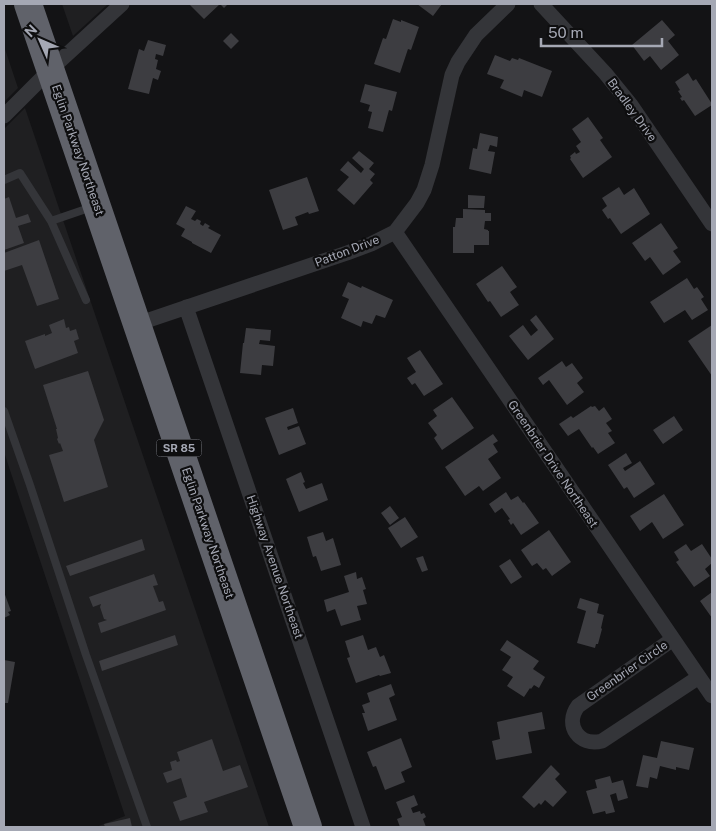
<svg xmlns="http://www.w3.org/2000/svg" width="716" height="831" font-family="'Public Sans',sans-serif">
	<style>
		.built { fill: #1f1f21 }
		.building { fill: #3d3d41 }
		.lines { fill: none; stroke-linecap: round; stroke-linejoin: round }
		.lane { stroke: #343539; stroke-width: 8 }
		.street { stroke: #343539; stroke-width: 15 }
		.highway { stroke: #60626a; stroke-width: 28 }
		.labels { text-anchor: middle; stroke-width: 4.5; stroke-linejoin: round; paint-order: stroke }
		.shield { fill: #0e0e0f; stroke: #787a82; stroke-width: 1 }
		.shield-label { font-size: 11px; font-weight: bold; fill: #a5a8b4 }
		.street-label { font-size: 12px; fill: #a5a8b4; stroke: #0e0e0f }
	</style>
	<rect width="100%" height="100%" fill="#131315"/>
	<!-- built -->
	<path class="built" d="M62,4H108L73,36Z
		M4,46L18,88L4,102Z
		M25,108L269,827H96L125,816L4,452V129Z"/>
	<!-- building -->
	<path class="building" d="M189,4H228L224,8L220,4L204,19Z
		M417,4H442L433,16Z
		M393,19L401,22V20L419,27L411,50L408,49L400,73L374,64L383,38L386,39Z
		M662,20L675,35L668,41L679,55L661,70L650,56L644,61L632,45Z
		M231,33L239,41L231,49L223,41Z
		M148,40L166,45L163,56L156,54L155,59L158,60L156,69L161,71L158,80L153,78L149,94L128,89L139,49L144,51Z
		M495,55L510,61L512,58L518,60L519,58L552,71L542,97L524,90L522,97L500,88L504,80L487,74Z
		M688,73L693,81L696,79L712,104V105L695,116L684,100L682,101L680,98L682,97L678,91L680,90L675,82Z
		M365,84L397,92L392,111L389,110L383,132L368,128L372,112L368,111L370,105L360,102Z
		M588,117L603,138L600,140L612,157L583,178L570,159L571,158L570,156L575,152L576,154L580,152L576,146L581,142L572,129Z
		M480,133L498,137L497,147L490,145L488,151L495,152L491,174L469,169L473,148L477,149Z
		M359,151L374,163L369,169L375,174L370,180L373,183L354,205L337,190L349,177L340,170L348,161L361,173L364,169L352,158Z
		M307,177L319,211L309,214L308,212L295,217L298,225L283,230L269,190Z
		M619,187L624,195L634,188L650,214L621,234L610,218L608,219L602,210L607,206L602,198Z
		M468,195L485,196L484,208H468Z
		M9,197L16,218L28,214L31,222L18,226L24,243L4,250V199Z
		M186,206L196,211L191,219L195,221L197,219L201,221L200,224L203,226L205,223L210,226L208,228L221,235L211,253L192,243V242L181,236L185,229L176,224Z
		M463,209L485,210V213H491V221H485L484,229L488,230V231H489V245H474V253H453V227H455L456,218H463Z
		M661,223L678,248L673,251L681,262L663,275L650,257L645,261L632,243Z
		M39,240L59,299L37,306L22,265L4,271V253Z
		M502,266L517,287L510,292L519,305L501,317L490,301L488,302L476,284Z
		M687,278L694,289L697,287L704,297L701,299L708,310L692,320L685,310L664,323L650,302Z
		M348,282L361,288L362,286L393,300L385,318L376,315L372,324L363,321L361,327L341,318L349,299L342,296Z
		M536,315L554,339L528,360L509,336L523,325L531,336L538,330L530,320Z
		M64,319L66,328L69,327L70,331L76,329L79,339L74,341L78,353L35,369L25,341L45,334V336L52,333L49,325Z
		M712,325V376L688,341Z
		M246,328L271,330L270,341L260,340L259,344L275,346L273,366L262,365L261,375L240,373L243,343H244Z
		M420,350L443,384L424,396L415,383L412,385L407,378L416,372L407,358Z
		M562,361L566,367L572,363L583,378L577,383L584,392L567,405L549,380L543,385L538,378Z
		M88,371L104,420L94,440L108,487L64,502L49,455L63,451L60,443L59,444L57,439L58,438L56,429H57L43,385Z
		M452,397L474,428L442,450L434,438L437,435L428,423L437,416L433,410Z
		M591,406L592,407L595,406L599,411L604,407L612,419L606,423L612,431L608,433L615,443L598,454L593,447L592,448L579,429L568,436L559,424L571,416L573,418Z
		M293,408L298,423L287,427L288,430L299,426L306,444L279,455L265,418Z
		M674,416L683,430L663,444L653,430Z
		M493,434L498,441L493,444L498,452L488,459L501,478L483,491L479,486L465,496L445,467Z
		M626,453L632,463L623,468L625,471L640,461L655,484L634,498L627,487L624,489L608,465Z
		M301,472L305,482L303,483L306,489L322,483L328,500L299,512L286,479Z
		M506,492L511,500L518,496L523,503L524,502L539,523L521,535L513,523L511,525L508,520L510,519L502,508L495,513L489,504Z
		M664,494L684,525L663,539L652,522L640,531L630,516Z
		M390,506L399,518L390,525L381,513Z
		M405,517L418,537L401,548L388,528Z
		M549,530L571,562L552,576L546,568L543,570L537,563L532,566L521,550Z
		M323,532L326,541L333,538L341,565L321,571L316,556L313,557L307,537Z
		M142,539L145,550L70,576L66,566Z
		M686,544L691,551L702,544L712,559V563L705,569L710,576L694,587L676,562L679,560L674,552Z
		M423,556L428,570L422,572L416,558Z
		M510,559L522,577L511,584L499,566Z
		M356,572L357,579L362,577L366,589L363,590L367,604L357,606L361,620L341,626L335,609L327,612L324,600L349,592L344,576Z
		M154,574L158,585L153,586L159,602L163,601L166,610L101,633L98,623L107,620L104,619L100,607L101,604L93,607L89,597Z
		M4,592L11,611L8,612L10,615L4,618Z
		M712,592V618L700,601Z
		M580,598L599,604L597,613L604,615L601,628L602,629L598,644H596L595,648L577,643L586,611L577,608Z
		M175,635L178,645L102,671L99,661Z
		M363,635L368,650L376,647L380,657L384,655L391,673L380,676L379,675L356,683L347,658L350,657L345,641Z
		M507,640L539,661L533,669L545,677L539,688L534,685L531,689L530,688L524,697L507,686L513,677L502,670L511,657L500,650Z
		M4,660L15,662L8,703H4Z
		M391,684L395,695L389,698L397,720L368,731L362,713H365L362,705L370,702L367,693Z
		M542,712L545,729L528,732L532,753L496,760L492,741L500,739L497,722Z
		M401,738L412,767L401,772L405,782L385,790L376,766L373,767L367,752Z
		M212,739L223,771L240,765L248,787L204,802L208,812L180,821L173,802L187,797L181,778L167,783L163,773L172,770L170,762L176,760L177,762L180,761L177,752Z
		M661,741L694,748L689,770L676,767V770L660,766L657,779L650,777L648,788L636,786L643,755L657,758Z
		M551,765L560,774L555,779L567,792L553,807L545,800L541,805L539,803L534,808L522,797Z
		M610,776L612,783L623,780L628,798L618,801L616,793L610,795L615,812L606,814L605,811L593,814L586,791L597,788L595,780Z
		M414,795L418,805L411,808L413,813L420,811L421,814L424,813L426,817L423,819L426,827H400L397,819L402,817L396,802Z
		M130,818L132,827H105L104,824Z"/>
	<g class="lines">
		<!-- lane -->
		<path class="lane" d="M4,180L20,173L51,221L92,207
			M51,221L86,300
			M4,411L30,485L86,655L147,827"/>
		<!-- street -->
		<path class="street" d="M541,4L605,73L631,105L712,224
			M4,116L51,69L122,4
			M395,232L712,696
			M186,307L363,827
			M137,324L347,253L371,244L395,232L417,203L424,190L432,165L452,75L458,62L476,35L508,4
			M673,639L578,706C564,725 579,747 602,741L699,677"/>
		<!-- highway -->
		<path class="highway" d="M28,4L308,827"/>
	</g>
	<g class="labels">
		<!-- shield labels -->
		<rect class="shield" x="156.5" y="439.5" width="45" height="17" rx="4"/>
		<g class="shield-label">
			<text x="179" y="452">SR 85</text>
		</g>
		<!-- street labels -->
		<g class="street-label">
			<text transform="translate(632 110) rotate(54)" y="4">Bradley Drive</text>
			<text transform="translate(78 150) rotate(71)" y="4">Eglin Parkway Northeast</text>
			<text transform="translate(347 251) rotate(-21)" y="4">Patton Drive</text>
			<text transform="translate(553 464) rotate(56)" y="4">Greenbrier Drive Northeast</text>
			<text transform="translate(208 533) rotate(71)" y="4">Eglin Parkway Northeast</text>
			<text transform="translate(275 567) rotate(71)" y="4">Highway Avenue Northeast</text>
			<text transform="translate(627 671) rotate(-35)" y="4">Greenbrier Circle</text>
		</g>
	</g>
	<!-- border -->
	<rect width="716" height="831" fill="none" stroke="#a5a8b4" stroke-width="10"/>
	<!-- north arrow -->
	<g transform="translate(40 40) rotate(315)" stroke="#0e0e0f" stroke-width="4" paint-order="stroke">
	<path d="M0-4L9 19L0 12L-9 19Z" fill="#a5a8b4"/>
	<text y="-8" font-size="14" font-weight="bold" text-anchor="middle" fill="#a5a8b4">N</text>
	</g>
	<!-- scale -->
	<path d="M541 38v8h121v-8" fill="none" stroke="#a5a8b4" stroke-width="2.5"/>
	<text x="548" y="38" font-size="15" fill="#a5a8b4" stroke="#0e0e0f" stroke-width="4" paint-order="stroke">50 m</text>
</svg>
